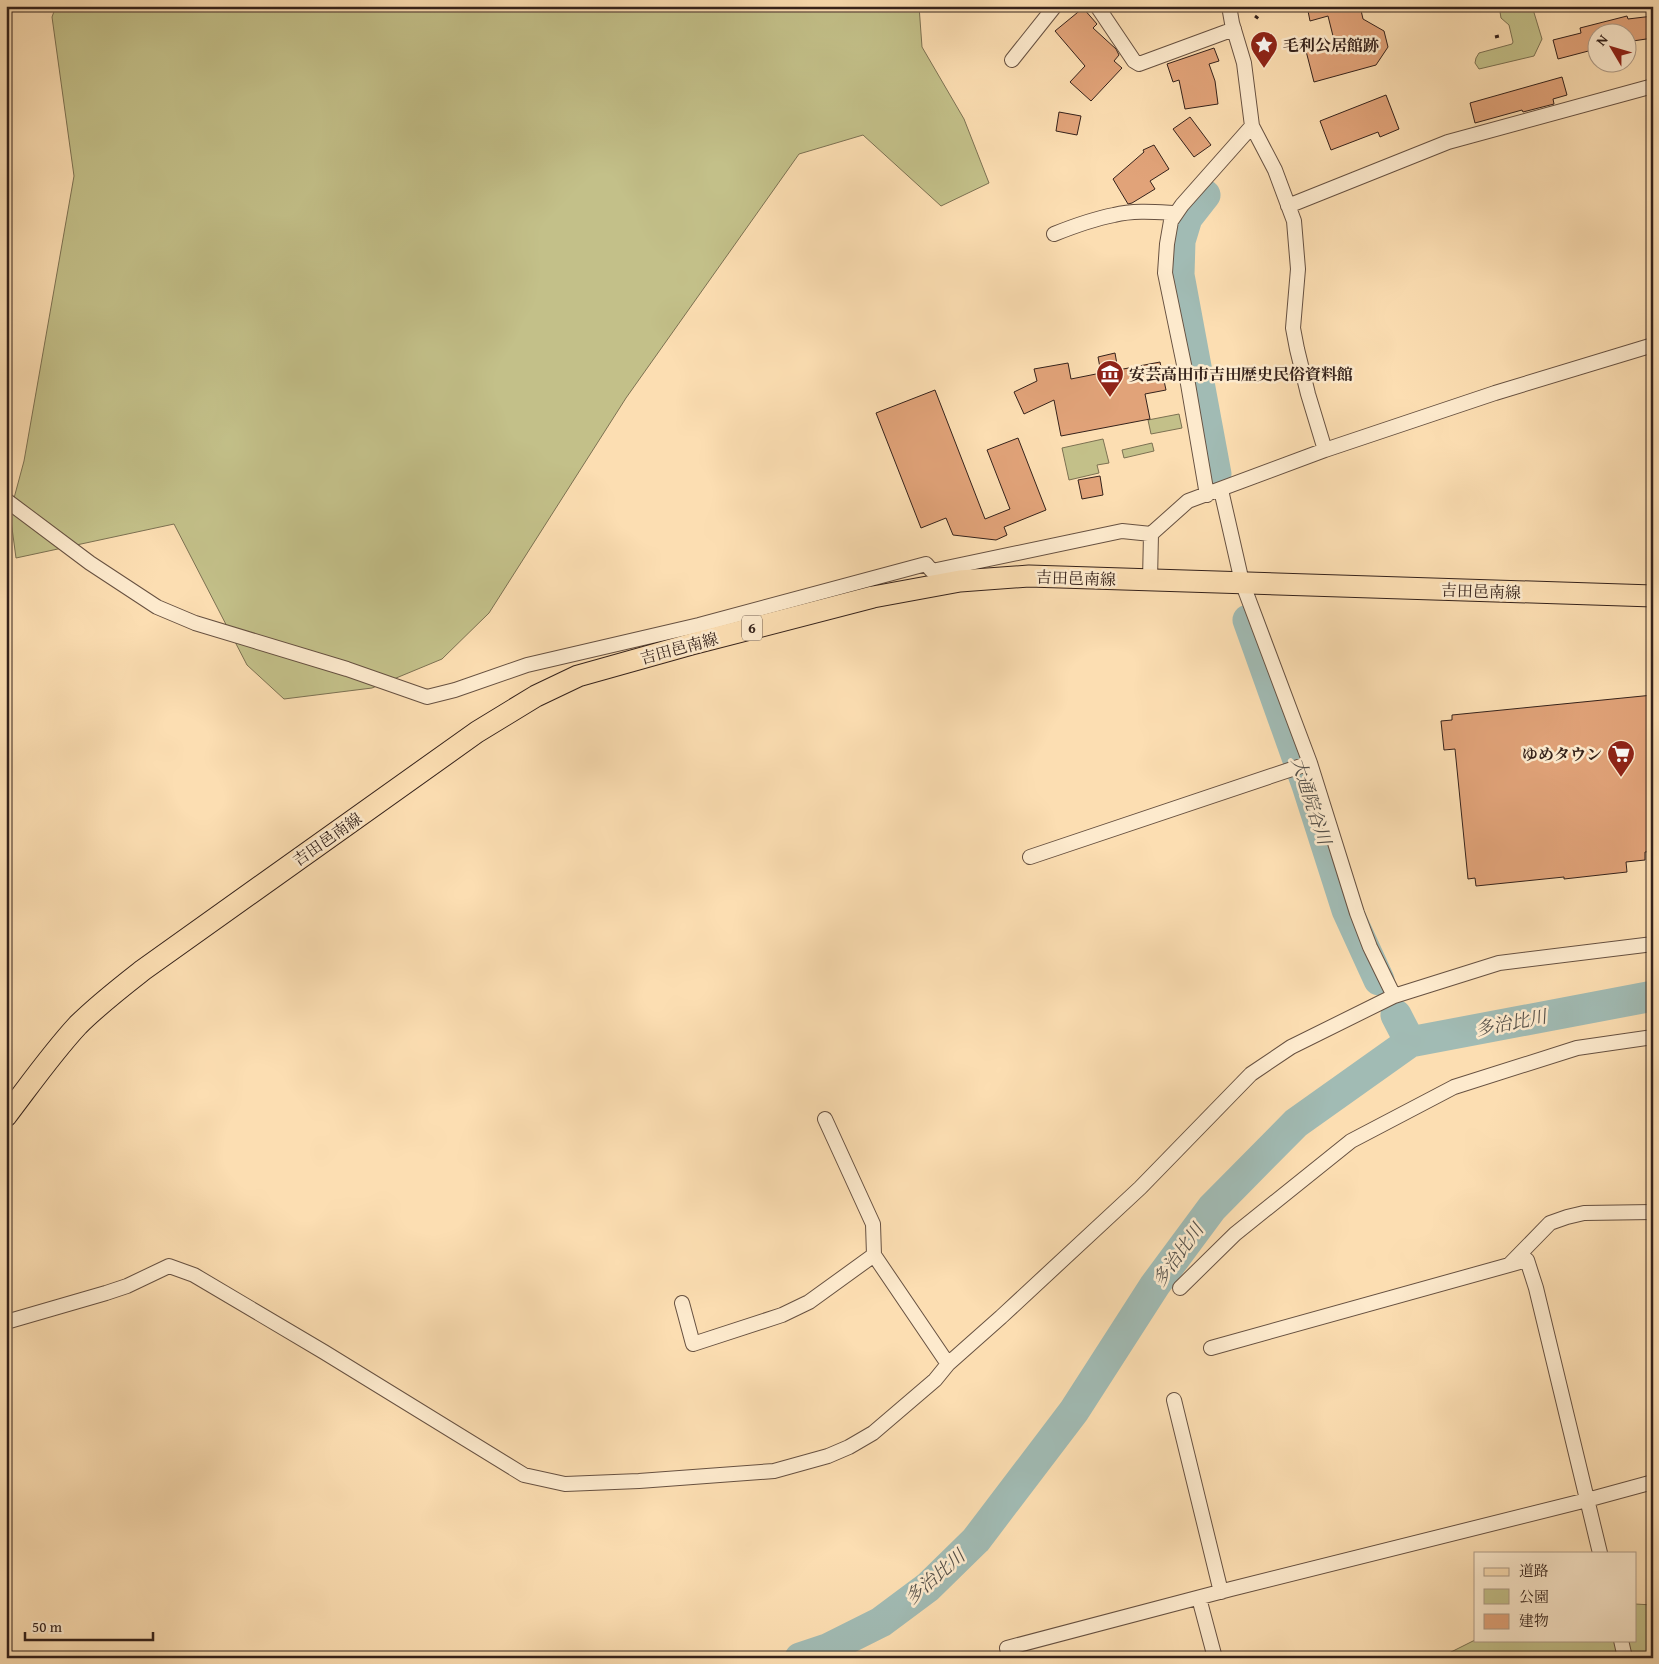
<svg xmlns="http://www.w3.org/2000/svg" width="1659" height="1664" font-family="'Gentium Book Plus','Noto Serif JP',serif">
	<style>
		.green { fill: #c3c089; stroke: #7c7152 }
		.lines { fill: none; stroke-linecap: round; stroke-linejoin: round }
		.river { stroke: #a1bbb4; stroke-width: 31 }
		.building { fill: #e1a379; stroke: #35221b }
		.minor-casing { stroke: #675141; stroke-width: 16 }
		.primary-casing { stroke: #35221b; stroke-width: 23 }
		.path { stroke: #35221b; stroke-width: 3; stroke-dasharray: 4 2.5; stroke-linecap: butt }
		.minor { stroke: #fdeacd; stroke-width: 14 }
		.primary { stroke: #fcdeb2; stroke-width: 21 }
		.labels { text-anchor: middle; stroke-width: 5; stroke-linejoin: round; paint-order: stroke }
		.shield { fill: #fdeacd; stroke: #715e50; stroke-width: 1 }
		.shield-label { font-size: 15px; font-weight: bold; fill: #35221b }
		.poi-label { font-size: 16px; font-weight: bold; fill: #35221b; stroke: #fdeacd; text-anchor: start }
		.street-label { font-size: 16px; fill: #35221b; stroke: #fdeacd }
		.water-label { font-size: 18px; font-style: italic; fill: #555049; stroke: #fdeacd }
	</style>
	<rect width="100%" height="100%" fill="#fcdeb2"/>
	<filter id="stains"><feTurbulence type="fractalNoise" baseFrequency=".004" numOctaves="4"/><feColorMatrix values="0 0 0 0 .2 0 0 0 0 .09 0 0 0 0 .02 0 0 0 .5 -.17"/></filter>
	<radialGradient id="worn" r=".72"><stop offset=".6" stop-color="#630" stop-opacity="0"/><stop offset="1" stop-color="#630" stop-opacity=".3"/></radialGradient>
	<!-- green -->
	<path class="green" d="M56,6H919L922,47L964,119L989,183L941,206L863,135L799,154L626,398L489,613L442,659L372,688L284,699L247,665L174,524L16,558L10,513L24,461L74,176L52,17Z
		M1499,6H1532L1542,39L1534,56L1479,69L1475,63L1476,58L1479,53L1512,44L1513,42L1509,25L1501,18Z
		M1179,414L1182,428L1151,434L1148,420Z
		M1103,439L1109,463L1097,465L1099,473L1069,480L1062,448Z
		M1152,443L1154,451L1124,458L1122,450Z
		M1635,1604L1653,1605V1658H1439L1475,1640H1635Z"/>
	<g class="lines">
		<!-- river -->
		<path class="river" d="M1205,195L1187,218L1180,241L1179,275L1216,474
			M1248,620L1307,785L1347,910L1379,980
			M1396,1015L1410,1042
			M800,1658L827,1649L881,1622L928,1587L976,1540L1074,1411L1155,1285L1212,1208L1296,1123L1410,1042L1653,996"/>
	</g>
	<!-- building -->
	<path class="building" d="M1307,6H1360L1363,19L1384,31L1388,47L1376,65L1314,82L1306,51L1335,44L1328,16L1310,21Z
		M1083,8L1097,24L1093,28L1116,49L1119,55L1114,61L1122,68L1091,101L1070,82L1085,66L1055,31Z
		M1627,16L1628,19L1653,16V38L1626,42V32H1596V49L1558,59L1553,40L1581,33L1580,28Z
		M1214,48L1219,61L1209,64L1215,81L1218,104L1185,109L1179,80L1173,82L1167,64Z
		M1562,77L1567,95L1553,99L1554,104L1523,112L1522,110L1475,123L1470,103Z
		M1386,95L1399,129L1380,137L1378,132L1331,150L1320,121Z
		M1059,112L1081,116L1077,135L1056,131Z
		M1190,117L1211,145L1194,157L1173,129Z
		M1154,145L1169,169L1150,181L1155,189L1132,203L1128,204L1113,179L1144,152L1143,150Z
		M1115,353L1118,370L1160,362L1166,390L1145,394L1150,419L1061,436L1054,400L1024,414L1014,392L1037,381L1034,369L1068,363L1071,379L1101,373L1098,357Z
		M935,390L985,519L1010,509L987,450L1018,438L1046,510L1004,527L1007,535L996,540L953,535L946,518L921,528L876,413Z
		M1100,476L1103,495L1082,499L1078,480Z
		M1653,695V851L1645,852V860L1626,862L1627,872L1564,879V877L1476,886L1475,878L1468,879L1455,749L1444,750L1441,721L1452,720V715Z"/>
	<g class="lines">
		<defs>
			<path id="minor" d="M1097,6L1134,61L1139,64L1234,29
				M1229,6L1232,23L1244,63L1252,126L1275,170L1294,221L1298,269L1293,328L1297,349L1308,394L1325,450
				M1012,60L1055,6
				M1288,206L1448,142L1653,86
				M1054,234C1074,226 1093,219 1114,215C1134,210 1156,212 1176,213
				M1207,495L1188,384L1165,273L1167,244L1171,221L1182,205L1252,126
				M6,500L90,563L157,607L195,623L347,669L427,697L455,690L527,665L699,625L926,564L932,571L1122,531L1151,534
				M1150,580L1151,534L1188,501L1325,450L1495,393L1653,345
				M1310,763L1357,913L1370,947L1394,996
				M1030,857L1310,763L1242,582L1221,490
				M825,1119L873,1224L874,1255L948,1364
				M1510,1264L1550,1223L1567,1217L1584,1213L1653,1212
				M1180,1288L1235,1234L1351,1141L1454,1087L1577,1048L1653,1037
				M682,1303L693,1344L782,1315L809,1302L874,1255
				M6,1322L106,1293L127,1286L169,1266L194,1275L324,1352L524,1475L565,1484L639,1481L774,1471L828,1456L849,1447L873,1433L935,1380L948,1364L1001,1317L1140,1188L1251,1074L1291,1047L1394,996L1499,963L1653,944
				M1211,1348L1527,1260L1536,1288L1600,1553
				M1174,1400L1221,1592
				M1199,1598L1215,1658
				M1621,1640L1625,1658
				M1009,1658L1007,1648L1231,1589L1587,1500L1653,1482"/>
			<path id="primary" d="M6,1116C29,1086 52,1053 78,1025C98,1005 120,988 143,970L477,732L536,696L578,676L692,644L873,597L960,581L1029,576L1653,596"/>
		</defs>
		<!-- minor casing -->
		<use href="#minor" class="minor-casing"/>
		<!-- primary casing -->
		<use href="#primary" class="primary-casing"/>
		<!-- path -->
		<path class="path" d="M1255,16L1259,19
			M1495,37L1499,36"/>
		<!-- minor -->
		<use href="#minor" class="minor"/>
		<!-- primary -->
		<use href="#primary" class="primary"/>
	</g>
	<!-- icons -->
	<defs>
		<symbol id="sight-pin" viewBox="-11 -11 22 30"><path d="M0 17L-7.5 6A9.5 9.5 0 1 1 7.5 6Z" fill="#8f2418" stroke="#fdeacd"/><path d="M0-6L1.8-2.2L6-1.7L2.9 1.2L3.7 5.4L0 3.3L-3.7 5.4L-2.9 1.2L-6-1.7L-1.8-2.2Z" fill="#fff"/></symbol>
		<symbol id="museum-pin" viewBox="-11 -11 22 30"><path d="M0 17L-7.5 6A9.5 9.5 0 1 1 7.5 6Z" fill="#8f2418" stroke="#fdeacd"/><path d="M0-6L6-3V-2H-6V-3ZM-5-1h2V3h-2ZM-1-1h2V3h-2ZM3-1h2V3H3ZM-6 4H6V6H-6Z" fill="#fff"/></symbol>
		<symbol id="supermarket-pin" viewBox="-11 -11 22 30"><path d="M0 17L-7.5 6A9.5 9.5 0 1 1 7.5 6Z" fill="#8f2418" stroke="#fdeacd"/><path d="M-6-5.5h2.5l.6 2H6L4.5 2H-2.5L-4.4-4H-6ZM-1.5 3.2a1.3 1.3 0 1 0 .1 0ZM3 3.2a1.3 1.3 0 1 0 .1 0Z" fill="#fff"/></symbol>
	</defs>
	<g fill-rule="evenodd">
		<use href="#sight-pin" x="1248" y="29" width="32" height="43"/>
		<use href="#museum-pin" x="1094" y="358" width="32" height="43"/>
		<use href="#supermarket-pin" x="1605" y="738" width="32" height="43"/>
	</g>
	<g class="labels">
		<!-- shield labels -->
		<rect class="shield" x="742" y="615.5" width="20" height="25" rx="4"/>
		<g class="shield-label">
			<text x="752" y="633">6</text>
		</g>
		<!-- poi labels -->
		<g class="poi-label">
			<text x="1283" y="51">毛利公居館跡</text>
			<text x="1129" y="380">安芸高田市吉田歴史民俗資料館</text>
			<text x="1602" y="760" text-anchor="end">ゆめタウン</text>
		</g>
		<!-- street labels -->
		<g class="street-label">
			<text transform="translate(1076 578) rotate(2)" y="6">吉田邑南線</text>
			<text transform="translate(1481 591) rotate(2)" y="6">吉田邑南線</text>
			<text transform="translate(679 648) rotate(-15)" y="6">吉田邑南線</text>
			<text transform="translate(327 839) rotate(-35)" y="6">吉田邑南線</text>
		</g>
		<!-- water labels -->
		<g class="water-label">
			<text transform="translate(1311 801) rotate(72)" y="6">大通院谷川</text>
			<text transform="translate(1511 1023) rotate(-11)" y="6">多治比川</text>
			<text transform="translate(1178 1255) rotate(-54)" y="6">多治比川</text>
			<text transform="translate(935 1577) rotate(-41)" y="6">多治比川</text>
		</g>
	</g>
	<!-- margin -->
	<rect width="1659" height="1664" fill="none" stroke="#fcdeb2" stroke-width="25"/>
	<rect x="8" y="8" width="1644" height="1649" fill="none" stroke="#35221b" stroke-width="2.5"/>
	<rect x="12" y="12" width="1634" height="1639" fill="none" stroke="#35221b"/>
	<!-- legend -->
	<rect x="1474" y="1552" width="162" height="90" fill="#fdeacd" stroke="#ad9a86"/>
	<rect x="1484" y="1568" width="25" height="8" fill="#fcdeb2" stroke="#ad9a86"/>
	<text x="1519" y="1576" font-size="15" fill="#35221b">道路</text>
	<rect x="1484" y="1589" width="25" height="15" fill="#c3c089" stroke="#ad9a86"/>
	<text x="1519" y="1602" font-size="15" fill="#35221b">公園</text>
	<rect x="1484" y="1614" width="25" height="15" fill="#e1a379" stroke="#ad9a86"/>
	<text x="1519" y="1626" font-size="15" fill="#35221b">建物</text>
	<!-- north arrow -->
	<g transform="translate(1612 48) rotate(308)"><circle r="24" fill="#fdeacd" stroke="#ad9a86"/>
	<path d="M0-4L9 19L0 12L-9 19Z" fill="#8f2418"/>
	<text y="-8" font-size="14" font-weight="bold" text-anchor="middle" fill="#35221b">N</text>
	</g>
	<!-- scale -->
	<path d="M25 1632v8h128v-8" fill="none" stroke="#35221b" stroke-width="2.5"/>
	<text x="32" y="1632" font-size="15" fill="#35221b" stroke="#fdeacd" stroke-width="4" paint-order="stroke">50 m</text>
	<rect width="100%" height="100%" filter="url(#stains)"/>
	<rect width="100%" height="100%" fill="url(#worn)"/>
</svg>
